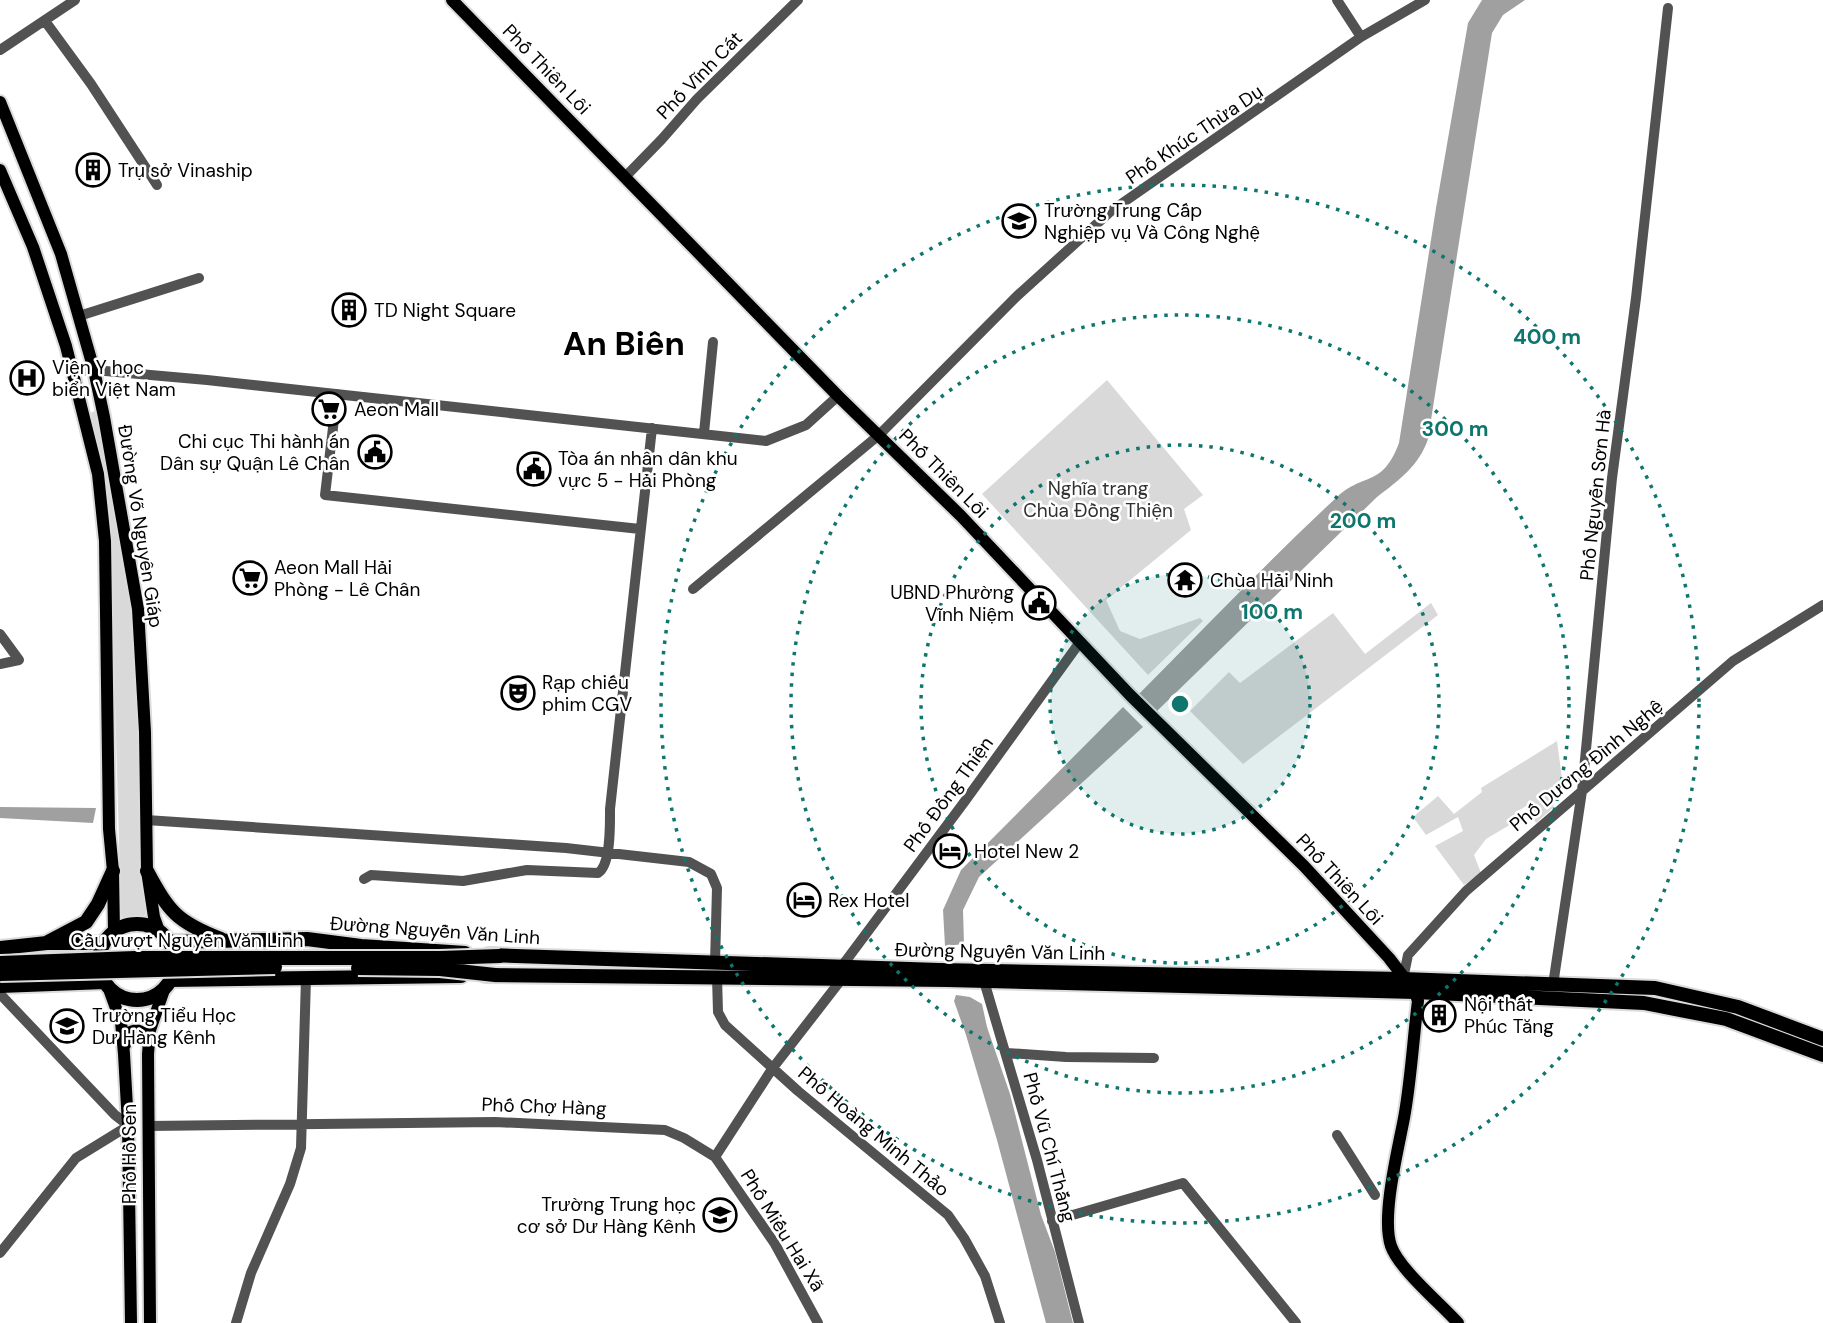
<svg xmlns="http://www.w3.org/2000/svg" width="1823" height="1323" font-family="'DM Sans',sans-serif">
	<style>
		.green { fill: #d9d9d9 }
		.water { fill: #a0a0a0 }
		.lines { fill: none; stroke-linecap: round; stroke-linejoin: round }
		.major-casing { stroke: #dbdbdb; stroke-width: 16 }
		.highway-casing { stroke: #dbdbdb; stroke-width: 18 }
		.minor { stroke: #525252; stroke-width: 10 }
		.major { stroke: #000; stroke-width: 12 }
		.highway { stroke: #000; stroke-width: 14 }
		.highway-bridge-casing { stroke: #dbdbdb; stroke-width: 18; stroke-linecap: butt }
		.highway-bridge { stroke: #000; stroke-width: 14 }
		.ring { fill: none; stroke: #0f766e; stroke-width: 3.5; stroke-dasharray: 3.5 7 }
		.labels { text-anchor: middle; stroke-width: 5; stroke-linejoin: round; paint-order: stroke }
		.street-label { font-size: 19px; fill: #000; stroke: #fff }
		.poi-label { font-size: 19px; fill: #000; stroke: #fff; text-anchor: start }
		.park-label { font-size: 19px; fill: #303030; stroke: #fff }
		.town-label { font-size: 33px; font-weight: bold; fill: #000; stroke: #fff }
		.centre { fill: #0f766e; stroke: #fff; stroke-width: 3.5 }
		.ring-label { font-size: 21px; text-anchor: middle; font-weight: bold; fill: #0f766e; stroke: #fff; stroke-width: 5; stroke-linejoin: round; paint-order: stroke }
	</style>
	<rect width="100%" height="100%" fill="#fff"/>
	<!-- green -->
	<path class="green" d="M1107,380L1203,495L1184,509L1191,530L1106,600L1120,631L1140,639L1200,618L1203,621L1148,675L982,494Z
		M94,411L97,413L132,599L137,681L139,793L146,914L143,917H122L121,913L110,525L106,491L91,413Z
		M1431,603L1438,615L1243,764L1190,711L1229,672L1240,683L1333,613L1365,654Z
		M1557,741L1563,786L1559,789L1556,786L1553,808L1536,823L1526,806L1518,811L1513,823L1486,839L1474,855L1481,873L1464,885L1435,846L1463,831L1458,817L1426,835L1413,817L1438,796L1454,814L1482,792L1481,788Z"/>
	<!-- water -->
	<path class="water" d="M1482,0H1525L1503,15L1492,33L1428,439C1419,466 1399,480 1377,497L1157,711L1139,694C1205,628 1269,560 1337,497C1364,472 1382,488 1399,443L1436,208L1468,23Z
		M1123,707L1143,727L979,877L963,910L964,944L945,946L943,910L961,870Z
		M0,807L96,808L93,823L0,818Z
		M956,995L970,997L982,1004L987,1027L1010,1094L1041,1215L1055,1252L1073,1323H1046L997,1140L966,1035L954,1001Z"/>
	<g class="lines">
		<defs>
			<path id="major" d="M452,0L838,396L961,516L1130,695L1304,866L1389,958L1415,992L1418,1001C1413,1040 1411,1080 1404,1118C1398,1150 1381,1217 1391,1246C1399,1269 1440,1303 1458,1323
				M0,102L61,254L94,370L104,417L138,609L145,732L147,871L154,917L159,931
				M0,170L33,247L66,346L98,474L105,541L109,829L113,871L114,932
				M109,989L121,1022L124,1054L128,1125L131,1323
				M125,1045L127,1034C137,1027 146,1031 147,1043
				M150,1323L148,1054L150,1030L165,987"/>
			<path id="highway" d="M147,871C169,912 177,922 221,939
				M99 962a38 38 0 1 1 76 0a38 38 0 1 1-76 0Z
				M48,942L86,922L98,904L113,871
				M169,942L307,939L361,946L465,953
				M0,948L47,943H104
				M489,955L939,970L1403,979L1655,988L1738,1007L1823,1039
				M485,975L947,980L1415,992L1644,1003L1726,1019L1823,1055
				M170,980L461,976
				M0,986L105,982"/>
		</defs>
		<!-- major casing -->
		<use href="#major" class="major-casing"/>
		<!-- highway casing -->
		<use href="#highway" class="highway-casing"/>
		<!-- minor -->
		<path class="minor" d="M1337,0L1361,37
			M45,21L91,84L157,185
			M0,50L75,0
			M626,176L662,139L697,99L798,0
			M79,316L199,278
			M73,371L94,370L207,380L766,441L806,425L838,396
			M337,394L325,495L640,529
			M704,433L713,342
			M693,589L879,435L1017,296L1111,211L1361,37L1425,0
			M0,634L19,660L0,664
			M146,820L566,848L689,862L711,874L717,888L715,963
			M364,879L371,875L463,881L527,870L598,873C611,865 610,825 610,809L652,428
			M842,966L965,801L1080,642
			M717,977L718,1012L725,1025L798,1091L948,1215L964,1238L985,1276L1000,1323
			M1403,979L1408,955L1466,891L1733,661L1823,605
			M984,981L1037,1160L1079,1323
			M1553,985L1582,791L1612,478L1636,298L1668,8
			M0,994L115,1115L128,1125
			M1007,1053L1066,1057L1154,1058
			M148,1126L495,1122L665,1130L684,1138L715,1157L775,1244L818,1323
			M1337,1135L1375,1195
			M715,1157L772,1069L841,980
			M1052,1221L1183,1183L1296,1323
			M0,1253L76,1158L128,1126
			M236,1323L251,1273L290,1184L301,1148L306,978"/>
		<!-- major -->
		<use href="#major" class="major"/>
		<!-- highway -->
		<use href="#highway" class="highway"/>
		<defs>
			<path id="highway-bridge" d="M0,963L135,958H440L500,956
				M358,968L440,969L495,975
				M0,974L275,967"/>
		</defs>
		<!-- highway-bridge casing -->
		<use href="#highway-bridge" class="highway-bridge-casing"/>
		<!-- highway-bridge -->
		<use href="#highway-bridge" class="highway-bridge"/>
	</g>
	<!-- distance rings -->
	<circle cx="1180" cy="704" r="130" fill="#0f766e" fill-opacity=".12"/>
	<g class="ring">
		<circle cx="1180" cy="704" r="130"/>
		<circle cx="1180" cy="704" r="259"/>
		<circle cx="1180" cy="704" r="389"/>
		<circle cx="1180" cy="704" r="519"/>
	</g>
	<!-- icons -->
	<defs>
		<symbol id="building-ring" viewBox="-11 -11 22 22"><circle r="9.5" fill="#fff" stroke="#000" stroke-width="1.5"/><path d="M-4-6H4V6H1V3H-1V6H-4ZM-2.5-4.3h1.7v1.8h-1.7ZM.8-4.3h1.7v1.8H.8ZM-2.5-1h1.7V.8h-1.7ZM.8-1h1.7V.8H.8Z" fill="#000"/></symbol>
		<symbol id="university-ring" viewBox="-11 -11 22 22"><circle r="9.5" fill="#fff" stroke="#000" stroke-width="1.5"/><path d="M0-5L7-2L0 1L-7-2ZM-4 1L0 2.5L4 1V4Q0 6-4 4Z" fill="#000"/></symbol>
		<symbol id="hospital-ring" viewBox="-11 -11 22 22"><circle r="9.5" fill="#fff" stroke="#000" stroke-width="1.5"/><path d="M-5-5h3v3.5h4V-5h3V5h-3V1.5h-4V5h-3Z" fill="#000"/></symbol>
		<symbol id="supermarket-ring" viewBox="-11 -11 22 22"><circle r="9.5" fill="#fff" stroke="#000" stroke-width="1.5"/><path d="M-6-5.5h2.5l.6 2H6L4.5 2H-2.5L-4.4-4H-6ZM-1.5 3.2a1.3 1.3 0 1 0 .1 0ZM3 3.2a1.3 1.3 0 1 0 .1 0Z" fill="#000"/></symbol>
		<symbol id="civic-ring" viewBox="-11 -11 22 22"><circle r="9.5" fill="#fff" stroke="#000" stroke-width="1.5"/><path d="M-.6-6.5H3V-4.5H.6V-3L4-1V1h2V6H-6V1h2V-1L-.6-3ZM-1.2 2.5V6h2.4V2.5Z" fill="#000"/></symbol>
		<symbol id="temple-ring" viewBox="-11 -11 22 22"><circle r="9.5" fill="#fff" stroke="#000" stroke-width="1.5"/><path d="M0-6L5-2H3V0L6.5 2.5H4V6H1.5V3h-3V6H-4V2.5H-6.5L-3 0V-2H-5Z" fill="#000"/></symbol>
		<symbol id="theatre-ring" viewBox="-11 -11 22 22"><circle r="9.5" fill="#fff" stroke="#000" stroke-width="1.5"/><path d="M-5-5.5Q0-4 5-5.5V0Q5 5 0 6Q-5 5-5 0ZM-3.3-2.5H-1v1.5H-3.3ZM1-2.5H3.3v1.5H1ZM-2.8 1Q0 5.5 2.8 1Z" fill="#000"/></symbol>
		<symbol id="hotel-ring" viewBox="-11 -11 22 22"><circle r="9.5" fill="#fff" stroke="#000" stroke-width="1.5"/><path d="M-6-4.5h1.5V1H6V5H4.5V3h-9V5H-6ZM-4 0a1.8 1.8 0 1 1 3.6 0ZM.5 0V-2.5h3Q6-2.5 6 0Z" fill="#000"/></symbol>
		<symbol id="school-ring" viewBox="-11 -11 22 22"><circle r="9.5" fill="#fff" stroke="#000" stroke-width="1.5"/><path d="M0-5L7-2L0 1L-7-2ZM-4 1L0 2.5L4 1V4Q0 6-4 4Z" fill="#000"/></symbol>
	</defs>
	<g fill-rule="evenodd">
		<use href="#building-ring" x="74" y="151" width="38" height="38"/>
		<use href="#university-ring" x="1000" y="202" width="38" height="38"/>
		<use href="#building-ring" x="330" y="291" width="38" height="38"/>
		<use href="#hospital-ring" x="8" y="359" width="38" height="38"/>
		<use href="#supermarket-ring" x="310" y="390" width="38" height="38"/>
		<use href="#civic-ring" x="356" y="433" width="38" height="38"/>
		<use href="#civic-ring" x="515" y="450" width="38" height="38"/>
		<use href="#supermarket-ring" x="231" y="559" width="38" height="38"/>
		<use href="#temple-ring" x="1166" y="561" width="38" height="38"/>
		<use href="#civic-ring" x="1020" y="584" width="38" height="38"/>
		<use href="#theatre-ring" x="499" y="674" width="38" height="38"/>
		<use href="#hotel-ring" x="931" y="832" width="38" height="38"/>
		<use href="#hotel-ring" x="785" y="881" width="38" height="38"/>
		<use href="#building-ring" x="1420" y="996" width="38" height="38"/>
		<use href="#school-ring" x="48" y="1007" width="38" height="38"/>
		<use href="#school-ring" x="701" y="1196" width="38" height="38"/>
	</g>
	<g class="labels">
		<!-- street labels -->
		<g class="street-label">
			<text transform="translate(547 69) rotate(46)" y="7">Phố Thiên Lôi</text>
			<text transform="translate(699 75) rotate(-46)" y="7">Phố Vĩnh Cát</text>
			<text transform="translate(1194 134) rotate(-34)" y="7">Phố Khúc Thừa Dụ</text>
			<text transform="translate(944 473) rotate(45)" y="7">Phố Thiên Lôi</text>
			<text transform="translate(1595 495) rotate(-84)" y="7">Phố Nguyễn Sơn Hà</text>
			<text transform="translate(141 526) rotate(81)" y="7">Đường Võ Nguyên Giáp</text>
			<text transform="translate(1586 765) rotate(-40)" y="7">Phố Dương Đình Nghệ</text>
			<text transform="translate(948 794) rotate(-54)" y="7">Phố Đồng Thiện</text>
			<text transform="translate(1340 879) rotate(47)" y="7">Phố Thiên Lôi</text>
			<text transform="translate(435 930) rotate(4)" y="7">Đường Nguyễn Văn Linh</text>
			<text x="187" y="947">Cầu vượt Nguyễn Văn Linh</text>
			<text transform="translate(1000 951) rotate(1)" y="7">Đường Nguyễn Văn Linh</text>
			<text transform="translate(544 1106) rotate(2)" y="7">Phố Chợ Hàng</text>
			<text transform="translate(874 1131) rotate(40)" y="7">Phố Hoàng Minh Thảo</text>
			<text transform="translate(1050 1147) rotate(75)" y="7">Phố Vũ Chí Thắng</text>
			<text transform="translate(129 1154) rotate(-90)" y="7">Phố Hồ Sen</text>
			<text transform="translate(783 1230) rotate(58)" y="7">Phố Miếu Hai Xã</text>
		</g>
		<!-- poi labels -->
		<g class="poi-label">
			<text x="118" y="177">Trụ sở Vinaship</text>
			<text x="1044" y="217">Trường Trung Cấp<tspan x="1044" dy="22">Nghiệp vụ Và Công Nghệ</tspan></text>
			<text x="374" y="317">TD Night Square</text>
			<text x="52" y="374">Viện Y học<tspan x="52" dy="22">biển Việt Nam</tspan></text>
			<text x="354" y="416">Aeon Mall</text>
			<text x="350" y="448" text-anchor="end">Chi cục Thi hành án<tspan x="350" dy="22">Dân sự Quận Lê Chân</tspan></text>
			<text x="558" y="465">Tòa án nhân dân khu<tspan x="558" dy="22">vực 5 - Hải Phòng</tspan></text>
			<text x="274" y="574">Aeon Mall Hải<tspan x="274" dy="22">Phòng - Lê Chân</tspan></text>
			<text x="1210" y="587">Chùa Hải Ninh</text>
			<text x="1014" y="599" text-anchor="end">UBND Phường<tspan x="1014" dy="22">Vĩnh Niệm</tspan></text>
			<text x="542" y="689">Rạp chiếu<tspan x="542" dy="22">phim CGV</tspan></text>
			<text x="974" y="858">Hotel New 2</text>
			<text x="828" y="907">Rex Hotel</text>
			<text x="1464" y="1011">Nội thất<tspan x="1464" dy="22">Phúc Tăng</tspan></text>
			<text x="92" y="1022">Trường Tiểu Học<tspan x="92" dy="22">Dư Hàng Kênh</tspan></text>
			<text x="696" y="1211" text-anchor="end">Trường Trung học<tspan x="696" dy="22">cơ sở Dư Hàng Kênh</tspan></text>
		</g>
		<!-- park labels -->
		<g class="park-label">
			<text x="1098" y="495">Nghĩa trang<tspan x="1098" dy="22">Chùa Đồng Thiện</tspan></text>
		</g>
		<!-- town labels -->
		<g class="town-label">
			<text x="624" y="355">An Biên</text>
		</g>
	</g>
	<circle cx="1180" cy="704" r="10" class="centre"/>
	<g class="ring-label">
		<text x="1547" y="344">400 m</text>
		<text x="1455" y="436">300 m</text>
		<text x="1363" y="528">200 m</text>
		<text x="1272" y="619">100 m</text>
	</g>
</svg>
